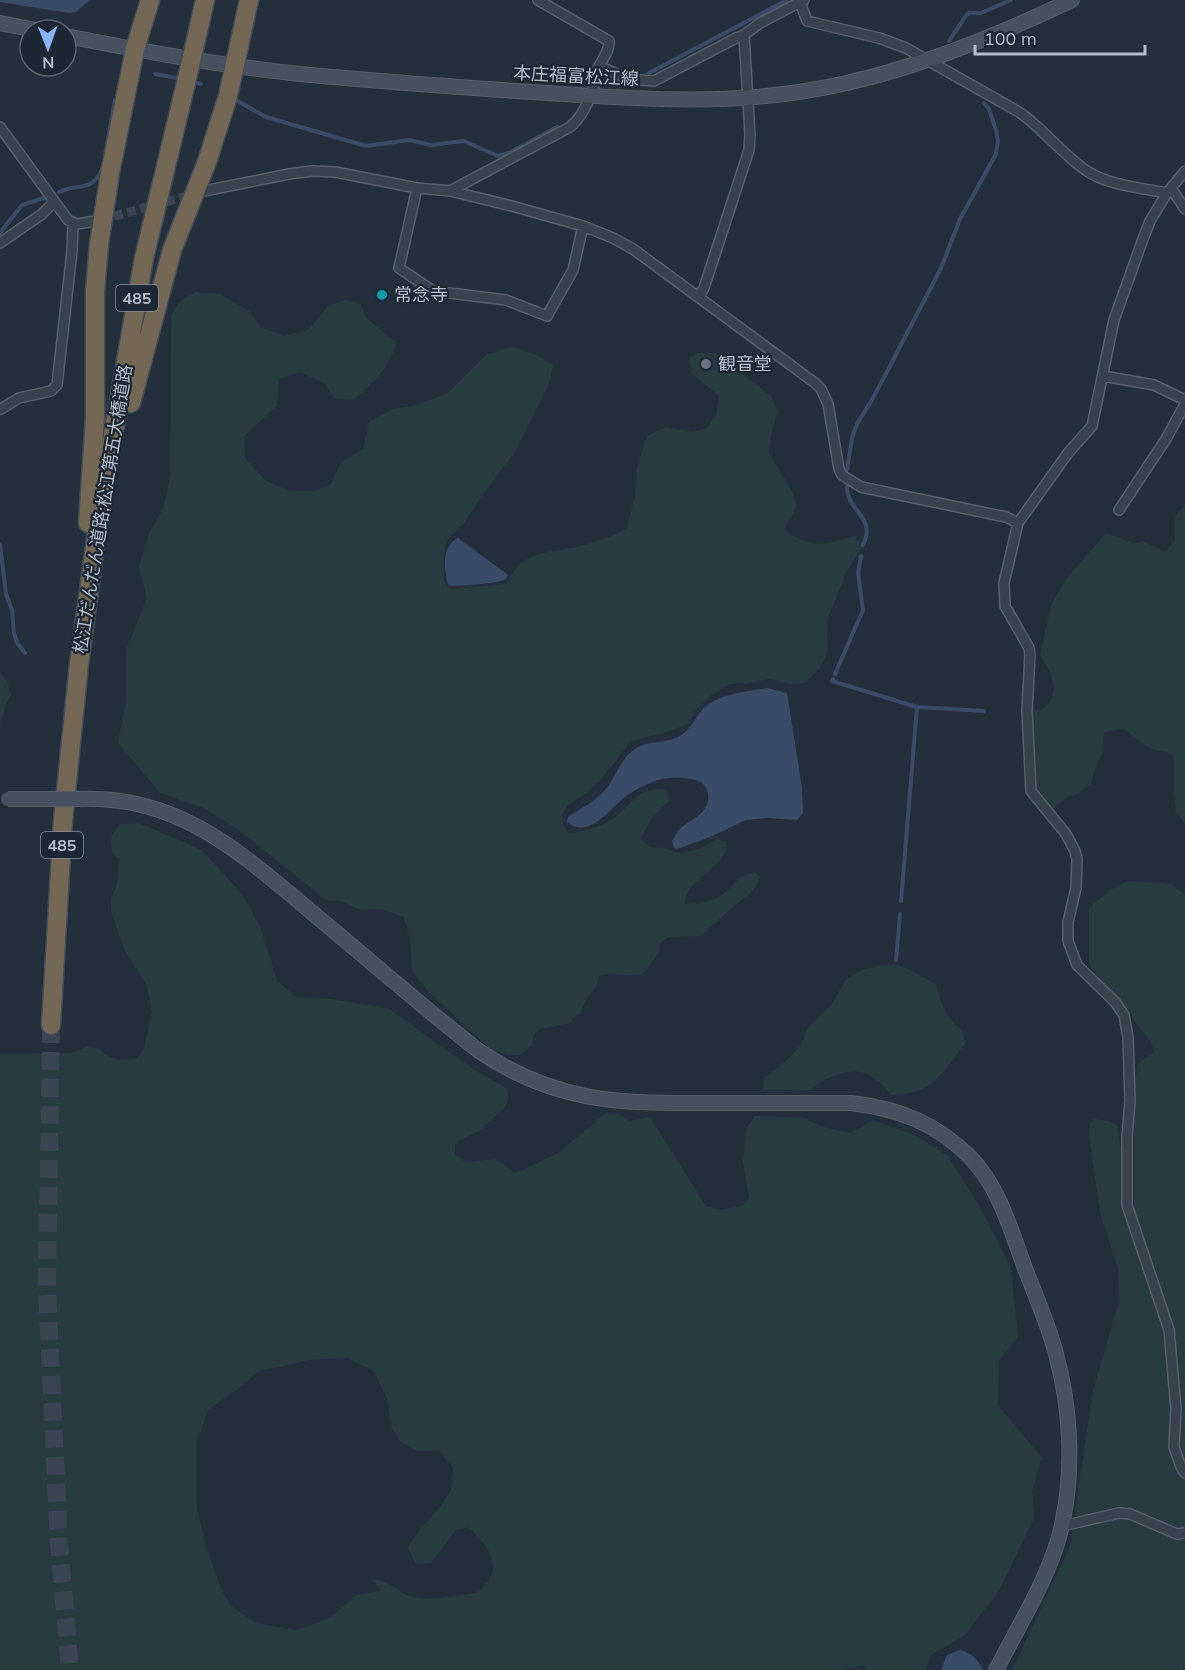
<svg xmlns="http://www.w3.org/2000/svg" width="1185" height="1670" font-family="Mulish,'Noto Sans JP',sans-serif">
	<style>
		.green { fill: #263c3f; fill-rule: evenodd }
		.water { fill: #394c67 }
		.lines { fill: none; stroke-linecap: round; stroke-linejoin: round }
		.stream { stroke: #394c67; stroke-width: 4 }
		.street-tunnel { stroke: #3a4453; stroke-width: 9; stroke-dasharray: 9 4.5; stroke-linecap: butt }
		.highway-tunnel { stroke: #3a4453; stroke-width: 18; stroke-dasharray: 18 9; stroke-linecap: butt }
		.street-casing { stroke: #565f6c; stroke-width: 12 }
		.secondary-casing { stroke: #565f6c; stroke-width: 16 }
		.highway-casing { stroke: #434c59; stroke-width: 21 }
		.street { stroke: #38414e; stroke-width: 9 }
		.secondary { stroke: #465061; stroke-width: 14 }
		.highway { stroke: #746855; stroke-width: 18 }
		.secondary-bridge-casing { stroke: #565f6c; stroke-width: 16; stroke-linecap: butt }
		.highway-bridge-casing { stroke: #434c59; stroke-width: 21; stroke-linecap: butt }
		.secondary-bridge { stroke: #465061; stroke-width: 14 }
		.highway-bridge { stroke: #746855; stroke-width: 18 }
		.culture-dot { fill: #0f9aa8; stroke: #1d2633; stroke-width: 2 }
		.worship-dot { fill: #6b7280; stroke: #1d2633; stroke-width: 2 }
		.labels { text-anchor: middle; stroke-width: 4.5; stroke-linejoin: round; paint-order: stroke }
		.shield { fill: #1d2633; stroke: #878f9c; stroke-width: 1.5 }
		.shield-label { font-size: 16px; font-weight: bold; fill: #b4bcc9 }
		.street-label { font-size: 18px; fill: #b4bcc9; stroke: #1d2633 }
		.poi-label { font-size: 18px; fill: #b4bcc9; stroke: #1d2633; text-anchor: start }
	</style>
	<rect width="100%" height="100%" fill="#242f3e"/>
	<!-- green -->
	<path class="green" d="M196,292L221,294L249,311L261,327L284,336L308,330L327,307L345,300L361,304L366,318L397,343C387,370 375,381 354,400L334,399L324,383L300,372L279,379L277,406L244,436L245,458L265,480L289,491H313L331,484L341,462L363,449L369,422L392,409L417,405L448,393L486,355L512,347L537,355L553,365L549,384L515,452L481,497L465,522L447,540L443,554L444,581L447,587L451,589L505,584C511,578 513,570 519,565C536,551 556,551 577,547C594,543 610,537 626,529L635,496L637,467L647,436L666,427L692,432L707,428L716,415L719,396L691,373L689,358L698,353H716L771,396L778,411L771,435L769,453L792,491L797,506L784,529C810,550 825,544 855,536L862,547L846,573L828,618L827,653L820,668L805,683L792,684L769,679L748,683L730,684L710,696L695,711L690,723L668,732L631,741L600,781L587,793L569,804L562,814L563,824L569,833C584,832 601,827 614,818C633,804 639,784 667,790L669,801L653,816L641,838L650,847L664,848L678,853L699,849L717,839L726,842C726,845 726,849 725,852C719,870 684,882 685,904C697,904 713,902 723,894C739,882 733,878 755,872L760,877C756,892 745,897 734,906C723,916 712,926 701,936L669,937L659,944V953L642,975C628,977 612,971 599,976L597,986L588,997L580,1013L568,1024L540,1029L534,1035L531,1046L520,1055H508L490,1049L427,990L412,970L410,936L403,917L382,909L361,910L341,901L326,900L240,831L204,808L160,793L118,743L126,701V650L147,598L139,566L149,533L164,507L170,476L171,315L180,301Z
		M1185,506V823L1176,813L1174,793V758L1168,752C1149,751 1138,741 1125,729L1104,732L1103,752L1096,766L1091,784L1076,795L1066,797L1053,809L1037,788L1034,768L1031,714L1034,710H1042C1063,692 1052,674 1040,655L1051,605L1066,579L1106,533L1133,543L1143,541L1165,552L1175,541C1174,527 1172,514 1185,506Z
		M0,672L8,683L11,695L5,707L0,726Z
		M139,823L202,850L243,895L261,929L277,981L296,997L330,999L388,1008L473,1069L506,1088L509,1098L505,1107L479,1131L458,1141L455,1145V1154L465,1162L496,1159L514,1172L523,1170L558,1153L605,1114H620L628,1121L650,1117L706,1206L719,1210L743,1206L749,1197L743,1162L746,1128L755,1116L802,1117L823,1127L850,1133L873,1120L915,1135L948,1156L980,1207L1011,1267L1018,1338L999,1360L998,1405L1042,1458L1032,1491L1034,1518L1000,1589L965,1635L931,1655L925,1670H867L864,1665L837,1670H0V1054L71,1053L87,1047L98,1048C110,1060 120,1061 136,1059L144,1049L152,1012L147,986L124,949L111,911V898L117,884L119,859L112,852L111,837L120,824ZM347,1358L374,1371L388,1401L391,1427L400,1441L416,1451H439L453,1468L451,1490L439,1508L418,1532L408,1547L415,1564L431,1563L456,1530L469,1527C481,1540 501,1559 490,1578C487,1584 481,1589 477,1593C461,1595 423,1602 409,1596C395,1590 391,1581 374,1580L381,1591L356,1595L330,1618L296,1630L256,1623L231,1606L221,1589L206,1546L197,1509V1441L208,1410L238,1389L259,1371L310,1360Z
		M1128,881L1171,884L1185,895V1668L1182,1670H1012L1070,1546L1093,1390L1119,1302L1118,1269L1100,1213L1089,1136L1090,1123L1094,1119L1108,1121L1117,1125L1120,1145L1124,1151L1138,1063L1154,1052L1151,1042L1089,965V908L1110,890Z
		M883,965L902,966L936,984C939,995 942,1008 949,1017C959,1030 960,1025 966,1042C955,1058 934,1088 915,1092C908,1094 899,1094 891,1095C870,1067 853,1066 822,1081C818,1083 815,1088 811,1090C804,1092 772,1090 763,1090V1079L786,1061L800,1046L808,1028L831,1005L846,980L862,970Z"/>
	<!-- water -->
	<path class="water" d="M0,0H90L76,12L69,13L0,2Z
		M458,538L508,575C506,579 506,580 501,581C494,583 454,587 448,585C444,568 441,547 458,538Z
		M767,688L787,693L802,788L803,813L797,820L768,818L746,820L710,837L677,849L674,848L672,841C674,837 677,832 680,829C688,821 703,816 707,804C710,798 708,788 702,783C697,779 690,779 684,778C664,775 640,785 624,798C609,810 588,840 567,822L568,817C580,809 596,801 605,790C615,778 619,763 631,752C644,740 663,744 678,737C690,731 694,719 702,710C718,693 746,692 767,688Z
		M960,1650C971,1653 979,1660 983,1670H941L947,1655Z"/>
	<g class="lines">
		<!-- stream -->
		<path class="stream" d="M949,41L968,13H981L1011,0
			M649,73L787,0
			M155,74L181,79
			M191,81L201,84
			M236,100L266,117L366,146L409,140L431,145L464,141L498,156L509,153L557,127
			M107,144L115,100
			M59,192C77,183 92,193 102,169
			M0,233L22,205L47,197
			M847,470L852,438L857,424L873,398L890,366L941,268L960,219L996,154L998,141L996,130L989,109L984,103
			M847,486C846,512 877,515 863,545
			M0,545L6,594L12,610L14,633L17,643L25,653
			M835,674L863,610L858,573L861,556
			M833,679L832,681L917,707L901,901
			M917,707L984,711
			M896,960L900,914"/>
		<!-- street-tunnel -->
		<path class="street-tunnel" d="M101,220L194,194"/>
		<!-- highway-tunnel -->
		<path class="highway-tunnel" d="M51,1025L47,1290L59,1544L70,1670"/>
		<defs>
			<path id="street" d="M800,2L807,21L879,38L906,48L1019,112C1045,130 1064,157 1090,173C1113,186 1142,188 1167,193
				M599,66L628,79L654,81L736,38L744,35
				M0,127L68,220L77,224L95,221
				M1185,171L1167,193L1150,221L1143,239L1114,320L1092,426L1068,453L1018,523L1004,583L1005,606L1029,648L1030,655L1027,710L1031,791L1066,834L1075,851L1077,859L1076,888L1068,922V941L1077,965L1115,1002L1124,1015L1128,1037L1130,1101L1127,1136V1205L1169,1330L1176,1409L1174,1447L1181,1467L1185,1473
				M417,188L399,268L433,291L506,300L547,316L573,270L583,226
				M1171,188L1185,209
				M204,191L289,174L312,171L335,172L417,188L450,191L512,206L583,226L613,238L633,249L815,383L821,389L828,404L839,469L842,475L861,487L1006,517L1018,523
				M450,191L570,127C582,117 589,102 594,86C595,82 595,77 596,72C600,62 610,52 609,41L538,0
				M0,243L42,214L53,203
				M699,296L704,288L749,150L750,134L744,35L760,23L804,0
				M1103,376L1154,385L1185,400
				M1,409L19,398L51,391L57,385L72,251L73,223
				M1119,510L1166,439L1185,404
				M1062,1526L1119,1513L1130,1514L1177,1534L1185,1533"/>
			<path id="secondary" d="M0,23L36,30
				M66,36C143,51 222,66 300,74C372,81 444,86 516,91C610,97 705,106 799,92C893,78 986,41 1072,0
				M78,799C183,794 246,858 321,920C374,964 425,1009 479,1051C558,1104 620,1103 710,1103C757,1103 804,1103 851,1103C899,1109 934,1122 969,1156C997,1184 1009,1224 1022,1260C1033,1291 1048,1322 1056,1354C1071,1409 1074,1470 1062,1525C1052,1573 1018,1627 996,1670"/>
			<path id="highway" d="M199,27L205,0
				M131,403L172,250L207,162L228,96L249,0
				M88,523L95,417V291L99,244L110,173L135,49L150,0
				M51,1025L63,821L79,664L100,510L144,258L185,87"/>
		</defs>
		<!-- street casing -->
		<use href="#street" class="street-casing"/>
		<!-- secondary casing -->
		<use href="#secondary" class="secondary-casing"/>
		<!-- highway casing -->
		<use href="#highway" class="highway-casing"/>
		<!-- street -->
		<use href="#street" class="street"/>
		<!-- secondary -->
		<use href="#secondary" class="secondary"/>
		<!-- highway -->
		<use href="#highway" class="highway"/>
		<defs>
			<path id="secondary-bridge" d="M8,799H78"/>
			<path id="highway-bridge" d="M185,87L199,27"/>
		</defs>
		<!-- secondary-bridge casing -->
		<use href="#secondary-bridge" class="secondary-bridge-casing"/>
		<!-- highway-bridge casing -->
		<use href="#highway-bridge" class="highway-bridge-casing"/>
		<!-- secondary-bridge -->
		<use href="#secondary-bridge" class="secondary-bridge"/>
		<!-- highway-bridge -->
		<use href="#highway-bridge" class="highway-bridge"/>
	</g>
	<!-- markers -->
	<circle class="culture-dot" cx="382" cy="295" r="6"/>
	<circle class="worship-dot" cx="706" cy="364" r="6"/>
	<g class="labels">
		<!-- shield labels -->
		<g class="shield">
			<rect x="116" y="285" width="42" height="26" rx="4.5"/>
			<rect x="41" y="832" width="42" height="26" rx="4.5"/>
		</g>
		<g class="shield-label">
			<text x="137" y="304">485</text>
			<text x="62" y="851">485</text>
		</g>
		<!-- street labels -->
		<g class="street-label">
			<text transform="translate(576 76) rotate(3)" y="6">本庄福富松江線</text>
			<text transform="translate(103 509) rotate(-81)" y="6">松江だんだん道路;松江第五大橋道路</text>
		</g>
		<!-- poi labels -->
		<g class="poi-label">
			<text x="394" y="301">常念寺</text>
			<text x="718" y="370">観音堂</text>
		</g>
	</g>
	<!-- north arrow -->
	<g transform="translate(48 48) rotate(179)"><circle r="28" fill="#1d2633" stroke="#59626f" stroke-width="1.5"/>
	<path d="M0-4.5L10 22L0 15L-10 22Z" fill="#8ab4f8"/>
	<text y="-9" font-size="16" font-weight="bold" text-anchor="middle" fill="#b4bcc9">N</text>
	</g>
	<!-- scale -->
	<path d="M975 45v9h170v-9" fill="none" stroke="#b4bcc9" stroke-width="3"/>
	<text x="984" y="45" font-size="18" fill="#b4bcc9" stroke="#1d2633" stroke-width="4.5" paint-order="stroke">100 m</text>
</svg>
